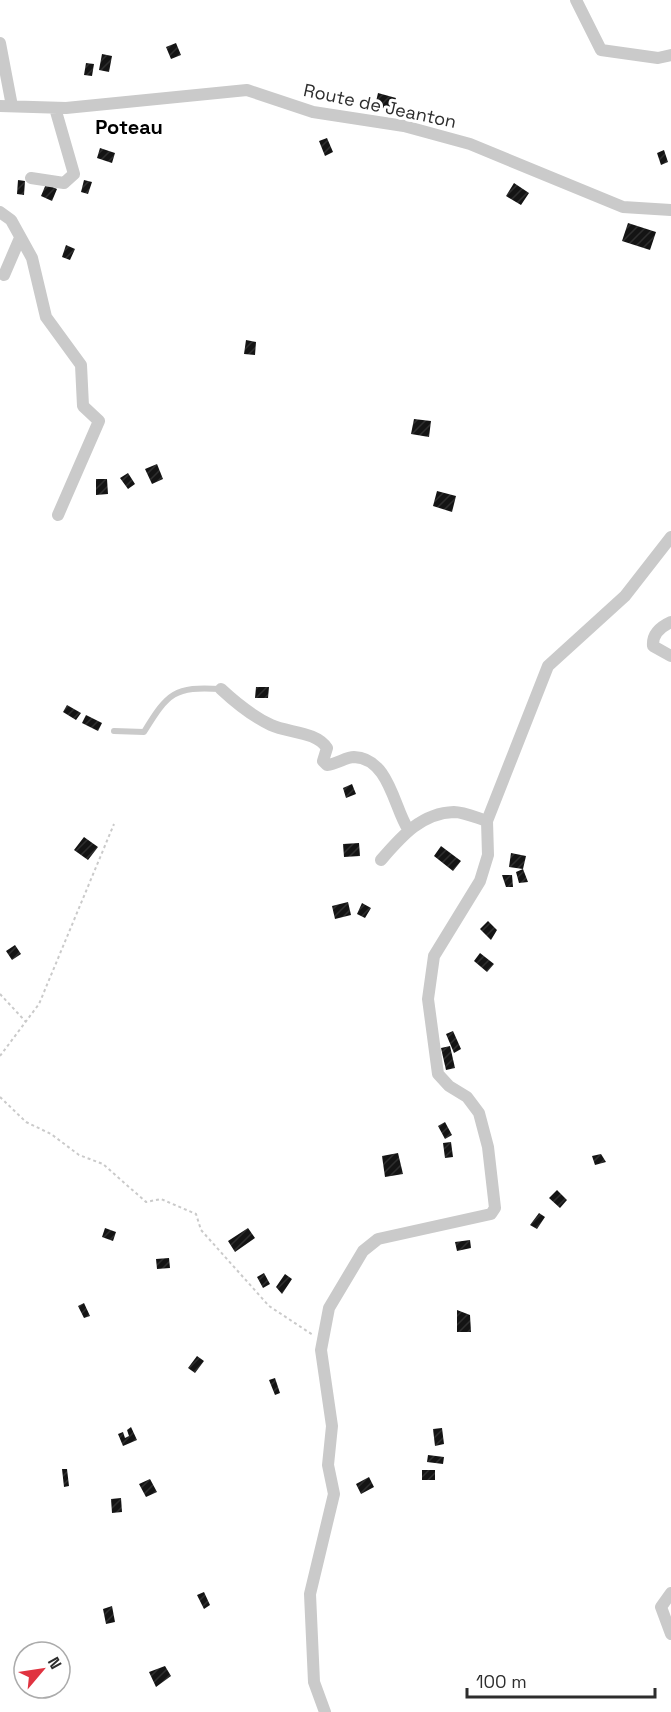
<svg xmlns="http://www.w3.org/2000/svg" width="671" height="1712" font-family="'Space Grotesk',sans-serif">
	<style>
		.building { fill: url(#building-hatch) }
		.lines { fill: none; stroke-linecap: round; stroke-linejoin: round }
		.path { stroke: #cacaca; stroke-width: 2; stroke-dasharray: 3 3; stroke-linecap: butt }
		.lane { stroke: #cacaca; stroke-width: 6 }
		.street { stroke: #cacaca; stroke-width: 12 }
		.labels { text-anchor: middle; stroke-width: 6; stroke-linejoin: round; paint-order: stroke }
		.street-label { font-size: 18px; fill: #2d2d2d; stroke: #fff }
		.neighbourhood-label { font-size: 20px; font-weight: bold; fill: #000; stroke: #fff }
	</style>
	<defs>
		<pattern id="building-hatch" width="6" height="6" patternUnits="userSpaceOnUse" patternTransform="scale(1.5)"><rect width="6" height="6" fill="#141414"/><path d="M-1 1l2-2M0 6l6-6M5 7l2-2" fill="none" stroke="#2e2e2e"/></pattern>
	</defs>
	<rect width="100%" height="100%" fill="#fff"/>
	<!-- building -->
	<path class="building" d="M176,43L181,55L171,59L166,47Z
		M102,54L112,56L109,72L99,70Z
		M86,63L94,64L92,76L84,75Z
		M378,93L396,98L393,111L375,106Z
		M327,138L333,152L325,156L319,141Z
		M100,148L115,153L112,163L97,158Z
		M664,150L668,162L661,165L657,153Z
		M18,180L25,181L24,195L17,194Z
		M84,180L92,182L88,194L81,192Z
		M514,183L529,193L521,205L506,196Z
		M46,184L57,189L52,201L41,196Z
		M628,223L656,232L650,250L622,241Z
		M66,245L75,249L70,260L62,257Z
		M246,340L256,342L255,355L244,354Z
		M414,419L431,421L429,437L411,434Z
		M157,464L163,479L152,484L145,469Z
		M128,473L135,484L128,489L120,478Z
		M96,479H107L108,494L96,495Z
		M437,491L456,496L452,512L433,506Z
		M256,687H269L268,698H255Z
		M67,705L81,713L76,720L63,712Z
		M86,715L102,723L98,731L82,723Z
		M352,784L356,794L346,798L343,788Z
		M84,837L98,847L88,860L74,850Z
		M359,843L360,856L344,857L343,844Z
		M441,846L461,861L453,871L434,856Z
		M511,853L526,856L523,869L509,867Z
		M523,869L528,882L519,883L516,872Z
		M502,875H512L513,887H506Z
		M348,902L351,915L335,919L332,906Z
		M362,903L371,908L365,918L357,914Z
		M488,921L497,930L491,940L480,929Z
		M15,945L21,954L12,960L6,951Z
		M480,953L494,964L487,972L474,961Z
		M453,1031L461,1049L454,1053L446,1034Z
		M450,1046L455,1068L446,1070L441,1048Z
		M445,1122L452,1135L445,1139L438,1126Z
		M451,1142L453,1157L445,1158L443,1143Z
		M398,1153L403,1174L385,1177L382,1156Z
		M601,1154L606,1162L595,1165L592,1156Z
		M557,1190L567,1200L560,1208L549,1198Z
		M539,1213L545,1217L537,1229L530,1225Z
		M105,1228L116,1232L113,1241L102,1237Z
		M248,1228L255,1238L235,1252L228,1241Z
		M470,1240L471,1248L457,1251L455,1242Z
		M169,1258L170,1268L157,1269L156,1259Z
		M264,1273L270,1284L263,1288L257,1277Z
		M285,1274L292,1279L282,1294L276,1287Z
		M84,1303L90,1316L84,1318L78,1306Z
		M457,1310L470,1315L471,1332H457Z
		M197,1356L204,1361L195,1373L188,1368Z
		M275,1378L280,1393L275,1395L269,1380Z
		M131,1427L137,1440L123,1446L118,1434L123,1432L125,1438L129,1436L127,1430Z
		M442,1428L444,1444L435,1446L433,1429Z
		M428,1455L444,1457L443,1464L427,1462Z
		M62,1469H67L69,1486L64,1487Z
		M422,1470H435V1480H422Z
		M369,1477L374,1487L361,1494L356,1484Z
		M150,1479L157,1492L146,1497L139,1484Z
		M121,1498L122,1512L112,1513L111,1499Z
		M204,1592L210,1605L204,1609L197,1595Z
		M112,1606L115,1622L106,1624L103,1609Z
		M165,1666L171,1676L156,1687L149,1672Z"/>
	<g class="lines">
		<!-- path -->
		<path class="path" d="M0,994L26,1022
			M0,1056L39,1004L114,824
			M0,1097L26,1122L51,1134L79,1155L103,1164L146,1202L161,1199L196,1214L201,1230L269,1306L313,1335"/>
		<!-- lane -->
		<path class="lane" d="M114,731L144,732C168,693 174,686 221,689"/>
		<!-- street -->
		<path class="street" d="M576,0L601,50L658,58L671,55
			M0,43L12,106
			M0,106L66,108L247,90L313,112L404,126L470,144L623,207L671,210
			M31,178L64,183L74,174L55,108
			M0,212L11,220L32,258L46,317L81,365L83,406L99,421L58,515
			M4,275L20,238
			M671,622C660,627 652,634 653,646L671,656
			M221,689C236,703 252,716 271,725C288,733 316,731 327,748L323,761L327,765C337,764 346,757 354,757C389,758 394,808 408,829
			M381,860C401,837 421,813 454,812C464,812 477,818 487,821
			M671,1593L661,1607L671,1634
			M325,1712L314,1682L310,1594L334,1494L328,1465L332,1426L321,1350L329,1308L363,1251L378,1239L491,1214L495,1208L488,1147L479,1113L467,1097L449,1086L438,1074L428,999L434,956L480,881L488,855L487,821L548,666L625,596L671,537"/>
	</g>
	<g class="labels">
		<!-- street labels -->
		<g class="street-label">
			<text transform="translate(380 106) rotate(12)" y="6">Route de Jeanton</text>
		</g>
		<!-- neighbourhood labels -->
		<g class="neighbourhood-label">
			<text x="129" y="134">Poteau</text>
		</g>
	</g>
	<!-- north arrow -->
	<g transform="translate(42 1670) rotate(61)"><circle r="28" fill="#ffffff" stroke="#ababab" stroke-width="1.5"/>
	<path d="M0-4.5L10 22L0 15L-10 22Z" fill="#e03340"/>
	<text y="-9" font-size="16" font-weight="bold" text-anchor="middle" fill="#2d2d2d">N</text>
	</g>
	<!-- scale -->
	<path d="M467 1688v9h188v-9" fill="none" stroke="#2d2d2d" stroke-width="3"/>
	<text x="476" y="1688" font-size="18" fill="#2d2d2d" stroke="#ffffff" stroke-width="4.5" paint-order="stroke">100 m</text>
</svg>
